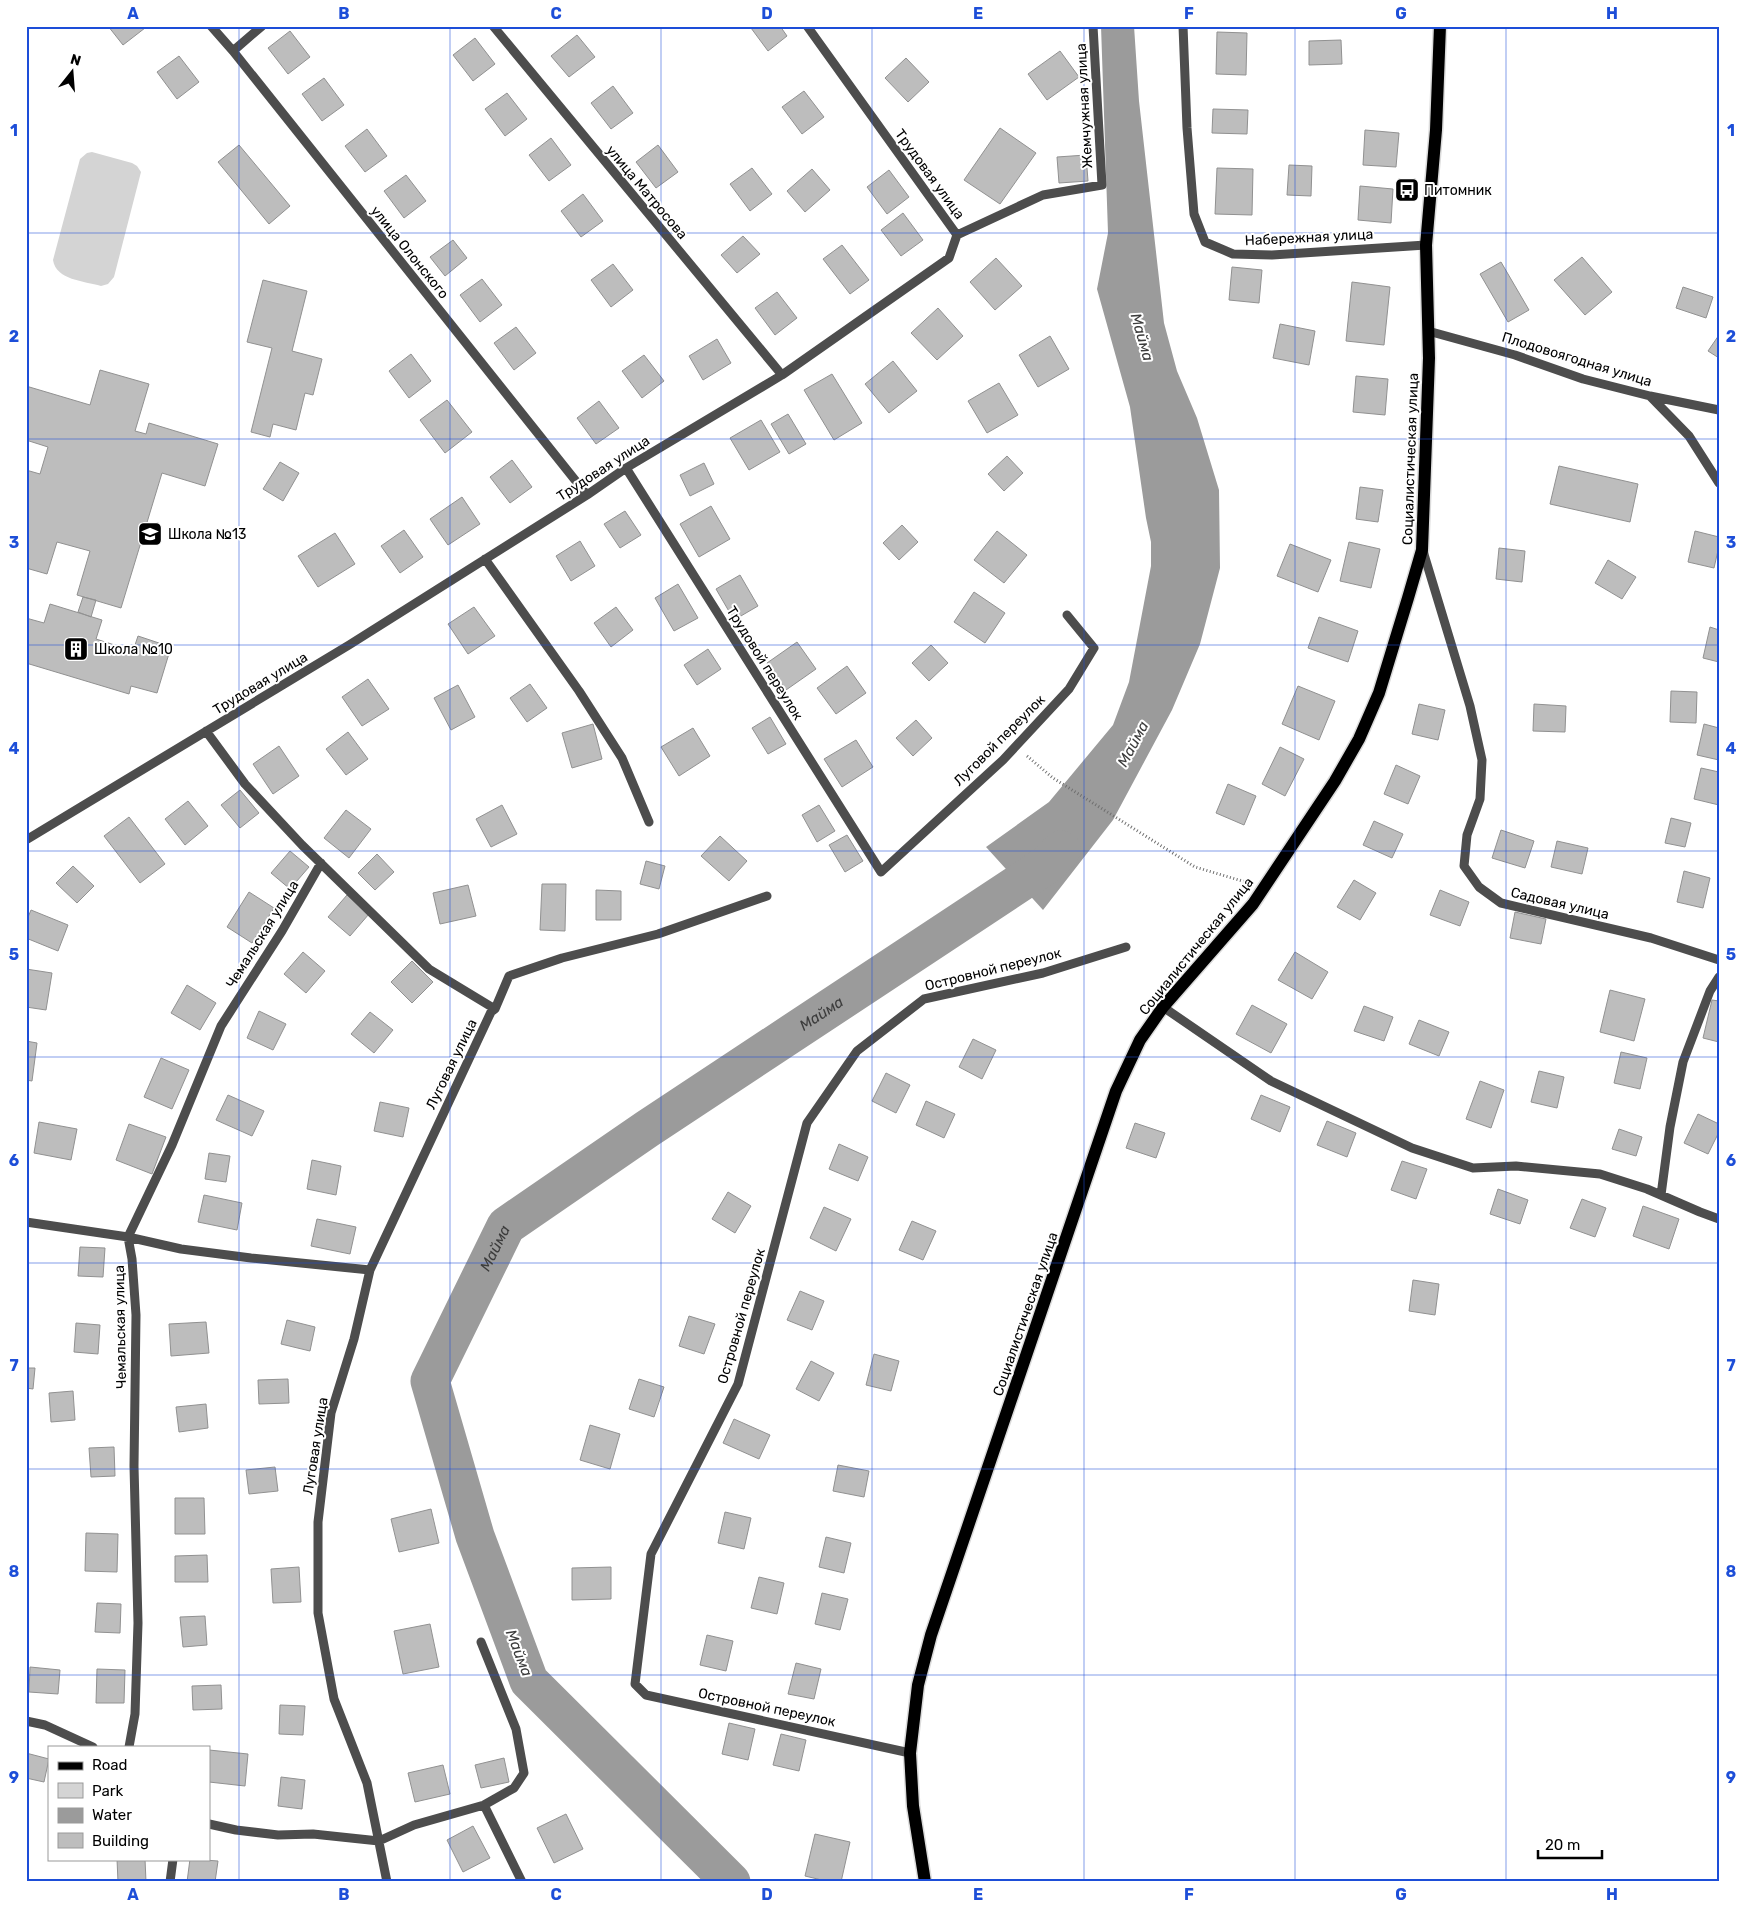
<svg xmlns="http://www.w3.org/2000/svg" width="1745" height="1908" font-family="Rubik,sans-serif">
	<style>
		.green { fill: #d4d4d4 }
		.water { fill: #9b9b9b }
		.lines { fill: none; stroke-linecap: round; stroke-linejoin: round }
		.river { stroke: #9b9b9b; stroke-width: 39 }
		.building { fill: #bdbdbd; stroke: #919191 }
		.major-casing { stroke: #dbdbdb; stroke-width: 15 }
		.path { stroke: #6f6f6f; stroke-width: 3; stroke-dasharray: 1 2.5; stroke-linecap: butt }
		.minor { stroke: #4d4d4d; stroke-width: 9 }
		.major { stroke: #000; stroke-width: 12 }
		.grid { fill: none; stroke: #1d4ed8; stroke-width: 1; stroke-opacity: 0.55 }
		.labels { text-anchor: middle; stroke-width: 4; stroke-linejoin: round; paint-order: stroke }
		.street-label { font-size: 14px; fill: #000; stroke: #fff }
		.poi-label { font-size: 14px; fill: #000; stroke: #fff; text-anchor: start }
		.water-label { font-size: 15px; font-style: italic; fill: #3c3c3c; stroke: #fff }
		.neatline { fill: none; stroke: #1d4ed8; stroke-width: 2 }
		.grid-label { font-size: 16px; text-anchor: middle; font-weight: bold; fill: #1d4ed8 }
	</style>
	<rect width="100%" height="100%" fill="#fff"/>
	<!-- green -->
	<path class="green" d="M92,152L132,163L137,166L141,172L114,277L108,284L101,286C84,281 56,280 53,260L80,159L87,153Z"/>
	<!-- water -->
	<path class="water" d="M1101,26H1134L1139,101L1164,323L1177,371L1197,418L1219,490L1220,568L1200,644L1172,710L1113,820L1043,910L986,847L1049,802L1113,725L1129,682L1151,566V542L1146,518L1130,407L1097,289L1108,233Z"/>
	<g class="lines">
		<!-- river -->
		<path class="river" id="s1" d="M731,1882L529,1681L475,1536L430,1381L506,1226L647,1129L1048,864L1061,850"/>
	</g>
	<!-- building -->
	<path class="building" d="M108,26H143L145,28L123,45Z
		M752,26H780L787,36L768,51L751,28Z
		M290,31L310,57L288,74L268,48Z
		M1217,32L1247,33L1246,75L1216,74Z
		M577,35L595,57L569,77L551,56Z
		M475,38L495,64L473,81L453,55Z
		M1341,40L1342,64L1309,65V41Z
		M1060,51L1079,77L1047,100L1028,74Z
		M179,56L199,82L177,99L157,72Z
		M906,58L929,82L908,102L885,78Z
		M324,78L344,105L322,121L302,94Z
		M613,86L633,113L611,129L591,103Z
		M804,91L824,117L802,134L782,107Z
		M507,93L527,119L505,136L485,109Z
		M1213,109L1248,110L1247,134L1212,133Z
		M1000,128L1036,153L1000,204L964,180Z
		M367,129L387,156L365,172L345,146Z
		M1365,130L1399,133L1396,167L1363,165Z
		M551,138L571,165L549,181L529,155Z
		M239,145L290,206L269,224L218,162Z
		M658,145L678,172L656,188L636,162Z
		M1086,155L1088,181L1059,183L1057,157Z
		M1289,165L1312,166L1311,196L1287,195Z
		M752,168L772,194L750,211L730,184Z
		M1217,168L1253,169L1252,215L1215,214Z
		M812,169L830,190L805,212L787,191Z
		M889,170L909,197L887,214L867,187Z
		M406,175L426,201L404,218L384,191Z
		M1360,186L1393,189L1391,223L1358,220Z
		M583,194L603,221L581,237L561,211Z
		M903,213L923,240L901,256L881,230Z
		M743,236L760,254L737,273L721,255Z
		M453,240L467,258L445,276L430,257Z
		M842,245L869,280L850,294L823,259Z
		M1582,257L1612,292L1585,315L1554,280Z
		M996,258L1022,286L995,310L970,282Z
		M1501,262L1529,310L1508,322L1480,274Z
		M613,264L633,290L611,307L591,280Z
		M1232,267L1262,270L1259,303L1229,300Z
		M482,279L502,305L480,322L460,295Z
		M263,280L307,291L292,351L322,359L313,395L305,393L296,430L273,424L270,437L251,432L272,348L247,342Z
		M1352,282L1390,287L1384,345L1346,341Z
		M1683,287L1713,297L1706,318L1676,308Z
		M777,292L797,318L775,335L755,308Z
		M938,308L963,336L937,360L911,333Z
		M1280,324L1315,331L1309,365L1273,358Z
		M516,327L536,353L514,370L494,343Z
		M1719,335V358L1708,351Z
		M1050,336L1069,369L1038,387L1019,355Z
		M717,339L731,363L703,380L689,356Z
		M411,354L431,381L409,398L389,371Z
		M644,355L664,381L642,398L622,371Z
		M893,361L917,391L889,413L865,384Z
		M100,370L149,384L135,431L146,434L149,423L218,444L205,486L162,473L121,608L77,595L90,551L57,542L47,574L26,568V470L40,474L48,447L26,440V386L90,405Z
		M832,374L862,423L834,440L804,390Z
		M1356,376L1388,379L1385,415L1353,412Z
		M999,383L1018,415L987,433L968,401Z
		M447,400L472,432L445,453L420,420Z
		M599,401L619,428L596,444L577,418Z
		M788,414L806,444L789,454L771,424Z
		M761,420L780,452L749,470L730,438Z
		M1007,456L1023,473L1004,491L988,474Z
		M512,460L532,487L510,503L490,477Z
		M280,462L299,473L283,501L263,489Z
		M704,463L714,484L690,496L680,475Z
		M1559,466L1638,484L1630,522L1550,504Z
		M1360,487L1383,490L1378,522L1356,519Z
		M462,497L480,524L448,545L430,519Z
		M711,506L730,539L699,557L680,524Z
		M625,511L641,535L620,548L604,524Z
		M902,525L918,542L899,560L883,543Z
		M404,530L423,557L400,573L381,546Z
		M997,531L1027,555L1004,583L974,560Z
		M1695,531L1719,537V546L1714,568L1688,562Z
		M335,533L355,564L318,587L298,556Z
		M580,541L595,566L571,581L556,556Z
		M1349,542L1380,549L1371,588L1340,581Z
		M1290,544L1331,560L1318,592L1277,576Z
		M1499,548L1525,551L1522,582L1496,579Z
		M1608,560L1636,577L1622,599L1595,583Z
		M740,575L758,606L734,620L716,589Z
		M678,584L698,618L674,631L655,598Z
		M974,592L1005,613L985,643L954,622Z
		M83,597L96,600L91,617L78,612Z
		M50,604L102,620L96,639L133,651L138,636L171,647L157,693L131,686L129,694L26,663V618L44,623Z
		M474,607L495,636L468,654L448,624Z
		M616,607L633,630L611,647L594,623Z
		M1319,617L1358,631L1348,662L1308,648Z
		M1710,627L1719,630V662L1703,658Z
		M797,642L816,669L786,690L767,663Z
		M931,645L948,663L929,681L912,663Z
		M708,649L721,669L697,685L684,665Z
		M847,666L866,693L836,714L817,688Z
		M368,679L389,709L362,726L342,697Z
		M530,684L547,708L527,722L510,698Z
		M458,685L475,717L451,730L434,698Z
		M1298,686L1335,701L1319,740L1282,724Z
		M1671,691L1697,692L1696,723L1670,722Z
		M1419,704L1445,710L1438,740L1412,734Z
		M1534,704L1566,706L1565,732L1533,731Z
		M770,717L786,744L768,754L752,728Z
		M916,720L932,738L913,756L896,738Z
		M593,724L602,759L572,768L562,733Z
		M1704,724L1719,728V760L1697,755Z
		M693,728L710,756L679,776L661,747Z
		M348,732L368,759L346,775L326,749Z
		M856,740L873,767L842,787L824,759Z
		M279,746L299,776L273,794L253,764Z
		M1280,747L1304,759L1285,796L1262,784Z
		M1396,765L1420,776L1408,804L1384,794Z
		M1701,768L1719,772V805L1694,799Z
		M1228,784L1256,796L1244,825L1216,813Z
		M240,790L259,813L240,828L221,805Z
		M188,801L208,826L185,845L165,819Z
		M502,805L517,834L491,847L476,819Z
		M819,805L835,831L817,842L802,815Z
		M346,810L371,829L349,858L324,838Z
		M129,817L165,864L140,883L104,836Z
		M1671,818L1691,823L1685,847L1665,843Z
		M1374,821L1403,834L1392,858L1363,845Z
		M1501,830L1534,841L1525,868L1492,858Z
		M847,835L863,861L845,872L829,845Z
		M720,836L747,861L729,881L701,856Z
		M1557,841L1588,848L1582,874L1551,867Z
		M290,851L309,867L290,889L271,873Z
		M377,854L394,872L375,890L358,873Z
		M646,861L665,866L659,889L640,884Z
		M73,866L94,886L77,903L56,883Z
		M1684,871L1710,878L1703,908L1677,902Z
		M1354,880L1376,893L1360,920L1337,907Z
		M542,884H566L565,931L540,930Z
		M468,885L476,916L440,924L433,893Z
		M596,890L621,891V920H596Z
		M1440,890L1469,902L1460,926L1430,915Z
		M249,892L274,908L252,943L227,927Z
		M347,895L369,914L350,936L328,917Z
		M31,910L68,925L58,951L26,938V922Z
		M1515,912L1546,919L1541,944L1510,938Z
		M303,952L325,971L306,993L284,974Z
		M1295,952L1328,972L1312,999L1278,980Z
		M412,961L433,982L412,1003L391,982Z
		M26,969L52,973L46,1010L26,1007Z
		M187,985L216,1003L200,1030L171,1013Z
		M1610,990L1645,999L1634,1041L1600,1032Z
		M1712,1000L1719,1001V1042L1703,1038Z
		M1252,1005L1287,1024L1271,1053L1236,1034Z
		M1364,1006L1393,1017L1384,1041L1354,1031Z
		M259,1011L286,1024L273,1050L247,1038Z
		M370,1012L393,1030L374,1053L351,1034Z
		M1419,1020L1449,1032L1439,1056L1409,1044Z
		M973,1039L996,1050L982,1079L959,1067Z
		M26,1041L37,1043L32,1081L26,1080Z
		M1621,1052L1647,1058L1640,1089L1614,1083Z
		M161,1058L189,1070L172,1109L144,1097Z
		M1539,1071L1564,1077L1557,1108L1531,1102Z
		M886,1073L910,1085L896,1113L872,1101Z
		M1480,1081L1504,1090L1491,1128L1466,1119Z
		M228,1095L264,1111L252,1136L216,1120Z
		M1261,1095L1290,1107L1280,1132L1251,1119Z
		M926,1101L955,1114L944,1138L916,1125Z
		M380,1102L409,1108L403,1137L374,1131Z
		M1698,1114L1719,1124V1132L1708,1154L1684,1143Z
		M1327,1121L1356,1133L1347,1157L1317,1145Z
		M39,1122L77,1129L71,1160L34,1153Z
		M1135,1123L1165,1133L1156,1158L1126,1148Z
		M129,1124L166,1137L152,1174L116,1160Z
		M1619,1129L1642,1137L1636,1156L1612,1149Z
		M839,1144L868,1157L858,1181L829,1169Z
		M209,1153L230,1156L226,1182L205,1179Z
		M312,1160L341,1166L336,1195L307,1189Z
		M1402,1161L1427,1169L1416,1199L1391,1190Z
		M1498,1189L1528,1200L1520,1224L1490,1214Z
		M728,1192L751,1206L735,1233L712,1219Z
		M204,1195L242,1203L237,1230L198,1222Z
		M1582,1199L1606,1208L1595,1237L1570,1228Z
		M1643,1206L1679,1219L1669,1249L1633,1236Z
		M824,1207L851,1219L836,1251L810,1238Z
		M317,1219L356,1227L350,1254L311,1246Z
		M912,1221L936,1231L923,1260L899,1250Z
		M80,1247L105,1248L103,1277L78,1276Z
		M1413,1280L1439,1284L1435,1315L1409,1311Z
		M800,1291L824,1301L812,1330L787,1320Z
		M689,1316L715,1324L704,1354L679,1346Z
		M287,1320L315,1327L310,1351L281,1344Z
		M206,1322L209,1353L171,1356L169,1324Z
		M76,1323L100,1325L98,1354L74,1352Z
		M874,1354L899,1361L891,1391L866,1385Z
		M811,1361L834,1373L819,1401L796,1389Z
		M26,1368H35L33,1389L26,1388Z
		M288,1379L289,1403L259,1404L258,1380Z
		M639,1379L664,1387L654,1417L629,1409Z
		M73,1391L75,1420L51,1422L49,1393Z
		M206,1404L208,1428L179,1432L176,1407Z
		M734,1419L770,1435L759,1459L723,1443Z
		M590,1425L620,1434L610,1469L580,1460Z
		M114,1447L115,1476L91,1477L89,1448Z
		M838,1465L869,1471L864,1497L833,1491Z
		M275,1467L278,1491L249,1494L246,1470Z
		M175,1498H204L205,1534H175Z
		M431,1509L439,1543L399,1552L391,1519Z
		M725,1512L751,1518L744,1549L718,1543Z
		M86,1533L118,1534L117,1572L85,1571Z
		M826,1537L851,1543L844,1573L819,1567Z
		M207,1555L208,1582H175V1556Z
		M299,1567L301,1602L273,1603L271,1569Z
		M611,1567V1599L572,1600V1568Z
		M759,1577L784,1583L777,1614L751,1608Z
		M822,1593L848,1599L840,1630L815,1624Z
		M97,1603L121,1604L120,1633L95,1632Z
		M205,1616L207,1645L183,1647L180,1617Z
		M430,1624L439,1667L403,1674L394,1631Z
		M707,1635L733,1641L726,1671L700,1665Z
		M796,1663L821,1669L814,1699L788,1694Z
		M30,1667L60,1670L58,1694L29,1692Z
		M97,1669L125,1670L124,1703H96Z
		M221,1685L222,1709L193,1710L192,1686Z
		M280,1705L305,1706L303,1735L279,1734Z
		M729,1723L755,1729L748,1760L722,1754Z
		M781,1734L806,1740L799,1771L773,1765Z
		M209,1750L248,1754L245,1786L209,1782Z
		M26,1753L49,1759L44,1782L26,1778Z
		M504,1758L509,1782L481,1788L475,1765Z
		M443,1765L450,1794L415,1802L408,1773Z
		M281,1777L305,1780L302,1809L278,1806Z
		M566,1814L583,1849L554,1863L537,1828Z
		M473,1826L490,1858L463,1872L447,1840Z
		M815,1834L850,1842L841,1882H830L805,1876Z
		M117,1859H145L146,1882H118Z
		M190,1859L218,1861L215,1882H187Z"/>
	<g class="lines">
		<defs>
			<path id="major" d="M925,1882L913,1806L910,1753L918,1685L931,1635L1116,1091L1140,1040L1163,1007L1253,904L1335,781L1359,739L1379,693L1408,598L1422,550L1429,358L1426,245L1436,130L1440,26"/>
		</defs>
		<!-- major casing -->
		<use href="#major" class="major-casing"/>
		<!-- path -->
		<path class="path" d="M1027,756L1053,778L1195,867L1249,883"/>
		<!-- minor -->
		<path class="minor" d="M211,26L233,51L587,495
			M493,26L782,375
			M1183,26L1187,128L1194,214L1205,242L1233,254L1272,255L1426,245
			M233,51L262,26
			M957,235L1043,195L1102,185L1093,26
			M1428,331L1515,355L1583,379L1650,396L1719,410
			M1650,396L1689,436L1719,483
			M626,468L881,872L1003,760L1069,689L1094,648L1067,615
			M1423,551L1470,706L1482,760L1480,799L1467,835L1464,866L1479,887L1501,903L1651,938L1719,960
			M485,559L579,691L622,758L649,822
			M206,731L245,784L302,845L429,969L495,1009
			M26,840L349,645L587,495L626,468L782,375L949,258L957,235L807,26
			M1163,1007L1271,1081L1412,1148L1473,1168L1516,1166L1600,1174L1647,1189L1700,1212L1719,1219
			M1661,1195L1670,1127L1683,1062L1710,991L1719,977
			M26,1222L128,1237L181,1249L251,1258L370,1270
			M26,1721L45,1725L93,1747
			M129,1747L135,1714L138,1623L134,1466L136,1315L132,1259L128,1237L172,1145L221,1026L282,931L321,863
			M910,1753L646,1695L635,1684L651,1554L738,1384L807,1123L857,1051L924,999L1043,973L1126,947
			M484,1805L522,1882
			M209,1824L236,1830L278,1835L313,1834L379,1841L414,1825L484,1805L514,1788L524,1773L516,1729L481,1642
			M170,1882L173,1859
			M387,1882L367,1783L334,1699L318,1613V1522L331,1413L354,1339L370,1270L491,1012L495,1009L509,976L562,958L658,934L767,896"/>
		<!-- major -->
		<use href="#major" class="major"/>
	</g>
	<!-- grid -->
	<path class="grid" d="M239,26V1882M450,26V1882M661,26V1882M872,26V1882M1084,26V1882M1295,26V1882M1506,26V1882M26,233H1719M26,439H1719M26,645H1719M26,851H1719M26,1057H1719M26,1263H1719M26,1469H1719M26,1675H1719"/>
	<!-- icons -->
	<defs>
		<symbol id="bus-square" viewBox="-11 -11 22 22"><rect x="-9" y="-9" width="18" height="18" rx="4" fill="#000" stroke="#fff"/><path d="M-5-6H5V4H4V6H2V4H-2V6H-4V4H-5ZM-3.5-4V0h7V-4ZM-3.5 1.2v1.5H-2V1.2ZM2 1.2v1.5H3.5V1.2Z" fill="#fff"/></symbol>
		<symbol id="school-square" viewBox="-11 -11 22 22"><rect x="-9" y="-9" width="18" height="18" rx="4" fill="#000" stroke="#fff"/><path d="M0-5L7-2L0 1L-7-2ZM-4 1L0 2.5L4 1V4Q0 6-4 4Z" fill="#fff"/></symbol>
		<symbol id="building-square" viewBox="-11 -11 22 22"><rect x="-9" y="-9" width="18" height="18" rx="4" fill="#000" stroke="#fff"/><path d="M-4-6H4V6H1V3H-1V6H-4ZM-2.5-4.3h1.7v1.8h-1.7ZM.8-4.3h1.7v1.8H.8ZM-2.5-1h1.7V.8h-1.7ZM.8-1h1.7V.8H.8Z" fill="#fff"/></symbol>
	</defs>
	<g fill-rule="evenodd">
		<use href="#bus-square" x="1393" y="176" width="28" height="28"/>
		<use href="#school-square" x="136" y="520" width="28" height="28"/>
		<use href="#building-square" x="62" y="635" width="28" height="28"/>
	</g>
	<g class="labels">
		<!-- street labels -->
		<g class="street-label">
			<text transform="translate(1084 106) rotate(-93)" y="5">Жемчужная улица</text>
			<text transform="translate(930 174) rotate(54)" y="5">Трудовая улица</text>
			<text transform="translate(647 192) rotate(50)" y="5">улица Матросова</text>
			<text transform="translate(1309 237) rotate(-3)" y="5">Набережная улица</text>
			<text transform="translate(410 252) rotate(51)" y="5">улица Олонского</text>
			<text transform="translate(1577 359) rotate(17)" y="5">Плодовоягодная улица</text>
			<text transform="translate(1410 459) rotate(-88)" y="5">Социалистическая улица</text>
			<text transform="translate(603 468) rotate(-33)" y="5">Трудовая улица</text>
			<text transform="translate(765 663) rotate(58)" y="5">Трудовой переулок</text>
			<text transform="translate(260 683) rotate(-31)" y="5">Трудовая улица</text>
			<text transform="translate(999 740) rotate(-45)" y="5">Луговой переулок</text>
			<text transform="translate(1560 903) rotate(13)" y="5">Садовая улица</text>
			<text transform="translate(262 934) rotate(-58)" y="5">Чемальская улица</text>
			<text transform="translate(1196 946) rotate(-51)" y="5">Социалистическая улица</text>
			<text transform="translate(993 969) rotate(-14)" y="5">Островной переулок</text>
			<text transform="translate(451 1064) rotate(-64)" y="5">Луговая улица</text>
			<text transform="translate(1025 1314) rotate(-71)" y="5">Социалистическая улица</text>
			<text transform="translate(741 1316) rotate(-74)" y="5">Островной переулок</text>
			<text transform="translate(120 1327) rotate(-91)" y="5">Чемальская улица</text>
			<text transform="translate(315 1446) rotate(-81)" y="5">Луговая улица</text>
			<text transform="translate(767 1707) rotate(12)" y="5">Островной переулок</text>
		</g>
		<!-- poi labels -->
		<g class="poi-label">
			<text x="1424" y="195">Питомник</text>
			<text x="168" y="539">Школа №13</text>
			<text x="94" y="654">Школа №10</text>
		</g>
		<!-- water labels -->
		<g class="water-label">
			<text transform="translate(1142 337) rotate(74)" y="5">Майма</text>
			<text transform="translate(1133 744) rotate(-62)" y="5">Майма</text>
			<text dy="5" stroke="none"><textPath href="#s1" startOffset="1154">Майма</textPath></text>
			<text dy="5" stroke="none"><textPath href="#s1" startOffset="749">Майма</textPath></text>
			<text transform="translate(519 1653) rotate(69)" y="5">Майма</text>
		</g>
	</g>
	<!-- border -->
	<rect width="1745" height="1908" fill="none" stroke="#ffffff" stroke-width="55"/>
	<!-- legend -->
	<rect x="48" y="1746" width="162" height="115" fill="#ffffff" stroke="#999999"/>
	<rect x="58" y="1762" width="25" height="8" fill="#000000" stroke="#999999"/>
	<text x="92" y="1770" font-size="15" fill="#000000">Road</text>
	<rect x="58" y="1783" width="25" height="15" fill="#d4d4d4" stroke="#999999"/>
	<text x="92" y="1796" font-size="15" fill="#000000">Park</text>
	<rect x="58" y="1808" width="25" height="15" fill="#9b9b9b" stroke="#999999"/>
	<text x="92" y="1820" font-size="15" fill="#000000">Water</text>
	<rect x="58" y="1833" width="25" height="15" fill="#bdbdbd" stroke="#999999"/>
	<text x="92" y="1846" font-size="15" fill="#000000">Building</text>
	<!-- north arrow -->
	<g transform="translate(72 72) rotate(17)" stroke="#ffffff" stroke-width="4" paint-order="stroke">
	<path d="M0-4L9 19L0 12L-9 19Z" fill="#000000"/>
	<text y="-8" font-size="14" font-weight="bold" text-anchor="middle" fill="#000000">N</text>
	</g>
	<!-- scale -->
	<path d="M1538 1850v8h64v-8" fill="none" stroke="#000000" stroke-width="2.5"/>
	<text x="1545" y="1850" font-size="15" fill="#000000" stroke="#ffffff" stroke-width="4" paint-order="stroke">20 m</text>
	<rect x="28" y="28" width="1690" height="1852" class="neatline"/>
	<g class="grid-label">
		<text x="133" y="19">A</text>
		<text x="344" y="19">B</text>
		<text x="556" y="19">C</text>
		<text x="767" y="19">D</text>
		<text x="978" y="19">E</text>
		<text x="1189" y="19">F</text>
		<text x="1401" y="19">G</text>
		<text x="1612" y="19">H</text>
		<text x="14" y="136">1</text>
		<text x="1731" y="136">1</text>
		<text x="14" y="342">2</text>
		<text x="1731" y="342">2</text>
		<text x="14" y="548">3</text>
		<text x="1731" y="548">3</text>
		<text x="14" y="754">4</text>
		<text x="1731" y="754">4</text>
		<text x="14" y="960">5</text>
		<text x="1731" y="960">5</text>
		<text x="14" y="1166">6</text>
		<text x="1731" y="1166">6</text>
		<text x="14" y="1371">7</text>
		<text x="1731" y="1371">7</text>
		<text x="14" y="1577">8</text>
		<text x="1731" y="1577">8</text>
		<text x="14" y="1783">9</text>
		<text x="1731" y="1783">9</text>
		<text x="133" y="1900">A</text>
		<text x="344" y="1900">B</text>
		<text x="556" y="1900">C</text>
		<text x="767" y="1900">D</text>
		<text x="978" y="1900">E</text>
		<text x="1189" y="1900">F</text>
		<text x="1401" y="1900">G</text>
		<text x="1612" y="1900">H</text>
	</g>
</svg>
